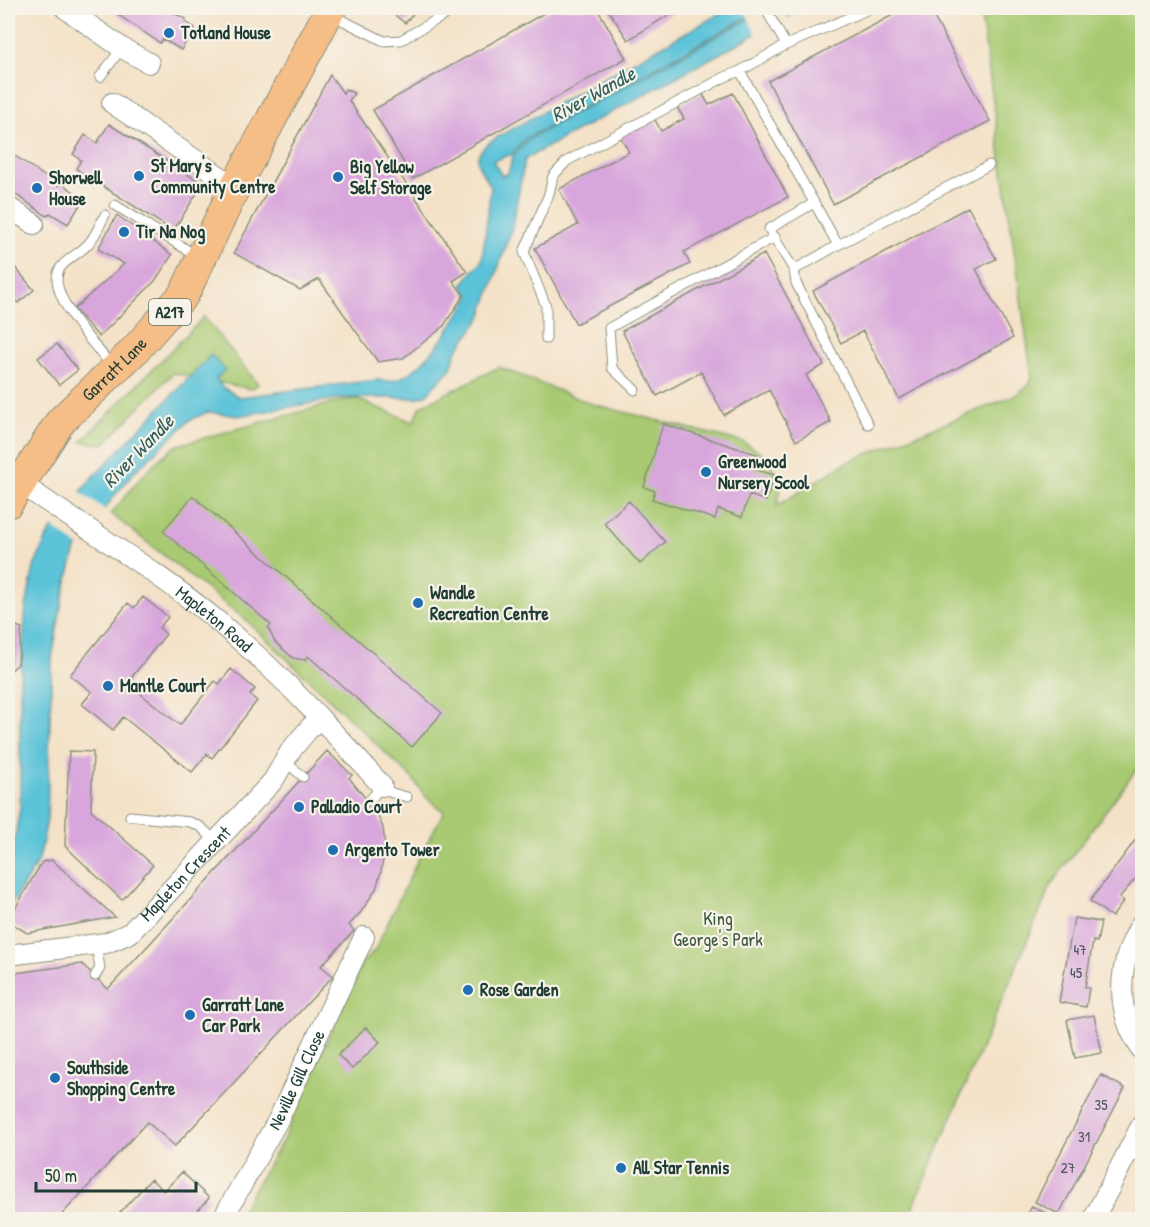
<svg xmlns="http://www.w3.org/2000/svg" width="1150" height="1227" font-family="'Patrick Hand',sans-serif">
	<style>
		.green { fill: #a9ca72; stroke: #648453; stroke-width: 1.5 }
		.water { fill: #5cc3d9; stroke: #3e8086; stroke-width: 1.5 }
		.pier { fill: #f4e2c8 }
		.building { fill: #d8a6dc }
		.lines { fill: none; stroke-linecap: round; stroke-linejoin: round }
		.lane-casing { stroke: #8a907e; stroke-width: 11 }
		.street-casing { stroke: #8a907e; stroke-width: 22 }
		.primary-casing { stroke: #8a907e; stroke-width: 32 }
		.lane { stroke: #fff; stroke-width: 9 }
		.street { stroke: #fff; stroke-width: 20 }
		.primary { stroke: #f6be87; stroke-width: 30 }
		.poi-dot { fill: #1f6fb2; stroke: #f7f3e8; stroke-width: 2 }
		.labels { text-anchor: middle; stroke-width: 4.5; stroke-linejoin: round; paint-order: stroke }
		.number-label { font-size: 15px; fill: #4d575e }
		.shield { fill: #f7f3e8; stroke: #60746a; stroke-width: 1.5 }
		.shield-label { font-size: 16px; font-weight: bold; fill: #1f3d34 }
		.poi-label { font-size: 18px; font-weight: bold; fill: #1f3d34; stroke: #f7f3e8; text-anchor: start }
		.street-label { font-size: 18px; fill: #1f3d34; stroke: #f7f3e8 }
		.park-label { font-size: 18px; fill: #3b5940; stroke: #f7f3e8 }
		.water-label { font-size: 20px; font-style: italic; fill: #2e5e5d; stroke: #f7f3e8 }
	</style>
	<rect width="100%" height="100%" fill="#f7f3e8"/>
	<filter id="ink" filterUnits="userSpaceOnUse"><feTurbulence type="fractalNoise" baseFrequency=".0167" numOctaves="2"/><feDisplacementMap in="SourceGraphic" scale="12" xChannelSelector="R" yChannelSelector="G"/><feConvolveMatrix kernelMatrix="1 2 1 2 8 2 1 2 1" color-interpolation-filters="sRGB"/></filter>
	<filter id="wash" filterUnits="userSpaceOnUse"><feTurbulence type="fractalNoise" baseFrequency=".008" numOctaves="4" result="noise"/><feDisplacementMap in="SourceGraphic" scale="24" xChannelSelector="R" yChannelSelector="G"/><feGaussianBlur stdDeviation="1.35" result="paint"/><feColorMatrix in="noise" values="0 0 0 0 0 0 0 0 0 0 0 0 0 0 0 0 0 1.4 0 .05"/><feComposite in="paint" operator="in"/></filter>
	<g filter="url(#wash)">
		<rect width="100%" height="100%" fill="#f4e2c8"/>
		<!-- green -->
		<path class="green" d="M980,8H1142V762L1052,883L908,1219H236L283,1140L361,964L375,950L421,853L444,812L425,796L413,779L247,621L111,514C132,488 150,463 178,445L340,401L357,399L413,422L421,406L499,367L592,404L743,442L764,454L782,482L777,506L847,462L1014,396L1029,385L1032,378Z
			M204,317L258,384L251,389L173,373L104,444L81,442Z"/>
		<!-- water -->
		<path class="water" d="M730,8H764L525,139L512,154L493,161L502,176L508,173L513,156L527,140L768,8H804L525,159L512,228L481,318L457,350L451,368L426,395L416,398H342L238,416L208,412L190,420L135,471L112,499L76,549L63,596L52,658L47,820L39,860L8,910V860L12,854L20,808V681L26,606L34,567L49,533L90,480L211,355L225,370L216,379L222,387L239,397L376,380C382,380 390,382 395,380C426,371 453,323 470,297L462,285L482,260L491,186C472,160 472,153 501,135Z"/>
		<!-- pier -->
		<path class="pier" d="M744,8H782L788,18L756,35Z
			M78,491L107,511L81,548L51,526Z"/>
		<g id="blocks">
			<!-- building -->
			<path class="building" d="M108,8H164L186,19L185,22L195,28L181,50L163,39L160,43Z
				M386,8H418L405,23Z
				M553,8H597L626,58L413,179L373,110Z
				M607,8H680L628,40Z
				M906,8H929L990,121L833,204L768,81Z
				M330,75L343,93L345,89L354,93L349,101L467,272L453,281L464,295L443,327L403,358L378,362L319,279L300,290L234,253Z
				M702,93L709,105L733,93L788,197L684,252L690,264L576,324L535,248L578,225L559,189L629,152L620,136L654,118L661,131L684,119L677,107Z
				M109,124L203,184L173,231L76,169L81,160L73,154L85,135L97,143Z
				M8,151L59,186L61,183L74,192L72,195L82,202L68,224L50,213L47,216L8,189Z
				M968,207L996,259L976,269L1013,338L899,399L863,331L841,343L813,291Z
				M117,215L172,255L155,281L99,337L74,309L124,264L98,249Z
				M764,254L824,365L806,375L831,422L796,441L769,390L724,415L701,372L657,396L622,331Z
				M9,260L34,290L18,303L8,290Z
				M57,344L78,370L59,385L38,358Z
				M663,424L759,455L754,469L774,475L766,501L749,495L742,517L718,509L715,519L652,499L655,491L644,487Z
				M193,496L442,713L412,747L308,656L305,660L293,658L275,642L268,628L271,625L163,531Z
				M629,501L665,542L640,564L604,523Z
				M143,597L168,617L159,628L166,634L127,683L180,725L215,681L219,684L231,669L255,689L250,695L257,701L212,758L207,754L192,772L123,717L113,730L82,704L92,692L70,675L128,603L134,608Z
				M8,623L22,628L18,664L8,673Z
				M69,751L93,752L91,810L153,865L122,900L65,846Z
				M327,751L352,775L349,778L376,811L383,828L385,846L381,872L376,889L361,912L349,925L354,931L321,966L333,976L175,1146L147,1122L57,1220H8V974L82,964L108,989Z
				M1142,831V871L1119,898L1124,901L1112,917L1090,901Z
				M52,860L115,917L27,933L8,921L42,862Z
				M1074,918L1101,922L1097,942L1093,941L1085,987L1089,988L1086,1007L1059,1002Z
				M1094,1015L1102,1053L1075,1058L1067,1020Z
				M366,1027L380,1042L352,1069L338,1055Z
				M1101,1075L1125,1088L1059,1214L1035,1202Z
				M182,1172L209,1198L189,1220H113L151,1179L164,1191Z
				M1142,1198V1220H1131L1134,1215Z
				M1032,1206L1058,1220H1025Z"/>
		</g>
	</g>
	<g filter="url(#ink)">
		<use href="#blocks" fill-opacity="0" stroke="#8a907e" stroke-width="1.5"/>
		<g class="lines">
			<defs>
				<path id="lane" d="M765,8L786,45L740,71L838,245L794,270L769,229L814,203
					M332,15L384,41L401,40L457,8
					M786,45L871,8
					M100,77L122,48
					M115,205L197,256
					M105,215C100,224 96,235 89,243C82,252 69,257 61,267C42,290 98,349 113,367
					M838,245L989,165
					M794,270L796,283L868,424
					M546,339V306L524,252L549,194L553,176L567,161L725,77L740,71
					M635,390L612,368L609,328L775,237
					M285,761L303,777
					M369,801L382,786L392,793L407,797
					M130,816L190,822L201,827L216,842
					M95,976L100,968L96,944"/>
				<g id="street">
					<path d="M65,8L122,48L149,63"/>
					<path d="M112,103L235,187"/>
					<path d="M8,207L34,224"/>
					<path id="s1" d="M20,483C87,530 158,571 221,624C280,673 331,729 382,786"/>
					<path d="M1142,923C1117,963 1114,1011 1142,1050"/>
					<path id="s2" d="M8,955L106,943L130,933L273,781L291,750L319,717"/>
					<path id="s3" d="M222,1220L278,1120L364,937"/>
					<path d="M1093,1220L1142,1124"/>
				</g>
				<g id="primary">
					<path id="s4" d="M8,503L60,422L135,350L184,294L235,187L331,8"/>
				</g>
			</defs>
			<!-- lane casing -->
			<use href="#lane" class="lane-casing"/>
			<!-- street casing -->
			<use href="#street" class="street-casing"/>
			<!-- primary casing -->
			<use href="#primary" class="primary-casing"/>
			<!-- lane -->
			<use href="#lane" class="lane"/>
			<!-- street -->
			<use href="#street" class="street"/>
			<!-- primary -->
			<use href="#primary" class="primary"/>
		</g>
	</g>
	<!-- markers -->
	<g class="poi-dot">
		<circle cx="169" cy="33" r="6"/>
		<circle cx="139" cy="176" r="6"/>
		<circle cx="338" cy="177" r="6"/>
		<circle cx="37" cy="188" r="6"/>
		<circle cx="124" cy="232" r="6"/>
		<circle cx="706" cy="472" r="6"/>
		<circle cx="418" cy="603" r="6"/>
		<circle cx="108" cy="686" r="6"/>
		<circle cx="299" cy="807" r="6"/>
		<circle cx="333" cy="850" r="6"/>
		<circle cx="468" cy="990" r="6"/>
		<circle cx="190" cy="1015" r="6"/>
		<circle cx="55" cy="1078" r="6"/>
		<circle cx="621" cy="1168" r="6"/>
	</g>
	<g class="labels">
		<!-- number labels -->
		<g class="number-label">
			<text x="1080" y="955">47</text>
			<text x="1076" y="978">45</text>
			<text x="1101" y="1110">35</text>
			<text x="1084" y="1142">31</text>
			<text x="1068" y="1173">27</text>
		</g>
		<!-- shield labels -->
		<rect class="shield" x="149" y="299" width="42" height="26" rx="4.5"/>
		<g class="shield-label">
			<text x="170" y="318">A217</text>
		</g>
		<!-- poi labels -->
		<g class="poi-label">
			<text x="181" y="39">Totland House</text>
			<text x="151" y="172">St Mary's<tspan x="151" dy="21">Community Centre</tspan></text>
			<text x="350" y="173">Big Yellow<tspan x="350" dy="21">Self Storage</tspan></text>
			<text x="49" y="184">Shorwell<tspan x="49" dy="21">House</tspan></text>
			<text x="136" y="238">Tir Na Nog</text>
			<text x="718" y="468">Greenwood<tspan x="718" dy="21">Nursery Scool</tspan></text>
			<text x="430" y="599">Wandle<tspan x="430" dy="21">Recreation Centre</tspan></text>
			<text x="120" y="692">Mantle Court</text>
			<text x="311" y="813">Palladio Court</text>
			<text x="345" y="856">Argento Tower</text>
			<text x="480" y="996">Rose Garden</text>
			<text x="202" y="1011">Garratt Lane<tspan x="202" dy="21">Car Park</tspan></text>
			<text x="67" y="1074">Southside<tspan x="67" dy="21">Shopping Centre</tspan></text>
			<text x="633" y="1174">All Star Tennis</text>
		</g>
		<!-- street labels -->
		<g class="street-label">
			<text dy="6" stroke="none"><textPath href="#s4" startOffset="172">Garratt Lane</textPath></text>
			<text dy="6" stroke="none"><textPath href="#s1" startOffset="237">Mapleton Road</textPath></text>
			<text dy="6" stroke="none"><textPath href="#s2" startOffset="206">Mapleton Crescent</textPath></text>
			<text dy="6" stroke="none"><textPath href="#s3" startOffset="159">Neville Gill Close</textPath></text>
		</g>
		<!-- park labels -->
		<g class="park-label">
			<text x="718" y="925">King<tspan x="718" dy="21">George's Park</tspan></text>
		</g>
		<!-- water labels -->
		<g class="water-label">
			<text transform="translate(593 94) rotate(-29)" y="7">River Wandle</text>
			<text transform="translate(138 451) rotate(-46)" y="7">River Wandle</text>
		</g>
	</g>
	<!-- margin -->
	<rect width="1150" height="1227" fill="none" stroke="#f7f3e8" stroke-width="30"/>
	<!-- scale -->
	<path d="M36 1182v9h160v-9" fill="none" stroke="#1f3d34" stroke-width="3"/>
	<text x="45" y="1182" font-size="18" fill="#1f3d34" stroke="#f7f3e8" stroke-width="4.5" paint-order="stroke">50 m</text>
</svg>
